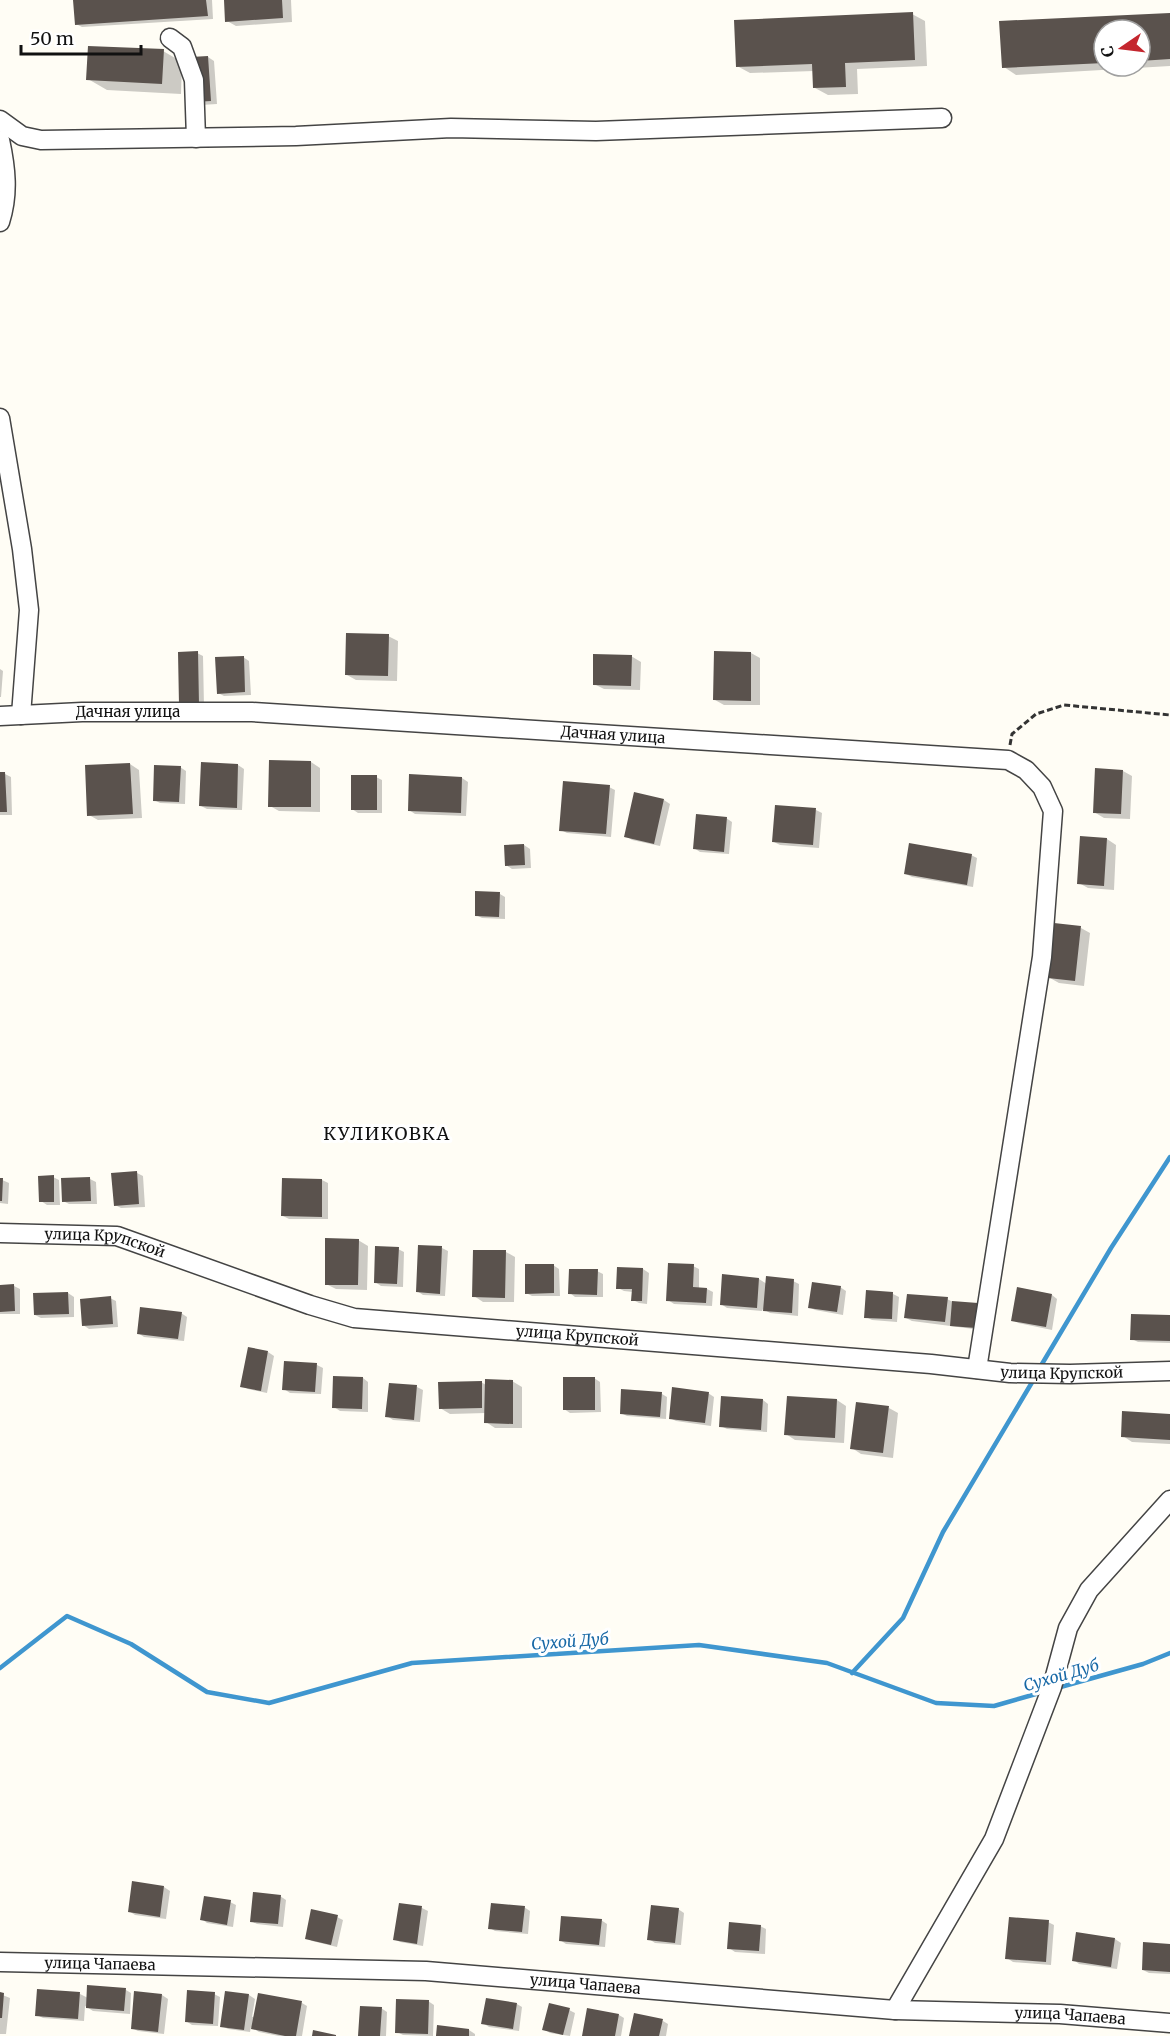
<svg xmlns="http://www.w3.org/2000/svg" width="1170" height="2036" font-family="Merriweather,serif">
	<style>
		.shadow { fill: #0003; fill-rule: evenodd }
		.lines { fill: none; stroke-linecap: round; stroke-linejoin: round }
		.stream { stroke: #3f96cf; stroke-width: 4.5 }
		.building { fill: #5a524d }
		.minor-casing { stroke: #444; stroke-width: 21 }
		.path { stroke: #333; stroke-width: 3; stroke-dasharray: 6 3; stroke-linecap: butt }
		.minor { stroke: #fff; stroke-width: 18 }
		.labels { text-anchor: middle; stroke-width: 6; stroke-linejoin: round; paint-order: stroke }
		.street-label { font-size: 15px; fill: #111; stroke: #fff }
		.water-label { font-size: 16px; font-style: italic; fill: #1768a6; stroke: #fff }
		.quarter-label { font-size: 18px; letter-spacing: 1.5px; fill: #111; stroke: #fff }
	</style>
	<rect width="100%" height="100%" fill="#fffdf5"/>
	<!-- shadow -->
	<path class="shadow" d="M74,0H212L213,19L82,27L76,24Z
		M226,0H291L292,22L236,26L227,21Z
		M912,14L925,21L927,66L857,69L858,94L828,95L815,88L814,71L750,73L737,66Z
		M1170,14V66L1016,75L1004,67L1000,23ZM1104,30H1140V66H1104Z
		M163,51L182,62L181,94L107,90L88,79Z
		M208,57L214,61L217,104L201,105L193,58Z
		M388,636L398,641L397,681L356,680L347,675Z
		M197,653L203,656L204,707L186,708Z
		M715,653H751L760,658V705H724L715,700Z
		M631,656L641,662L640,690L604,689L594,684Z
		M243,657L249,661L251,695L224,696L218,693Z
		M0,669L3,671L1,697H0Z
		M311,762L320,768V812L279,811L270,806Z
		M130,764L139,770L142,818L98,820L89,815L87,766Z
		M202,764L238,765L244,769L242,810L207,809L201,806Z
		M180,767L186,771L185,804L160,803L154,800Z
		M1123,771L1132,776L1130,819L1104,818L1094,812Z
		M0,774H5L11,777L12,815H0Z
		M376,777L382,780V813H358L352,809Z
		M462,778L468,782L466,816L415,814L409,810Z
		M609,787L615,790L611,837L567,833L561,830Z
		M664,800L670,804L660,846L632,840L626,836Z
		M816,810L822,813L819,848L780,845L774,842Z
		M726,818L732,822L729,854L700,852L694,848Z
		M1081,838L1107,839L1116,845L1114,890L1088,888L1079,883Z
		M524,845L530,849L531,868L512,869L506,865Z
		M971,855L977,858L973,887L912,877L906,874Z
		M500,894L505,897V919L482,918L476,915Z
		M1081,928L1090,933L1084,986L1059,983L1050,978Z
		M137,1173L143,1176L145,1207L121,1208L115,1205Z
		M53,1177L59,1180L60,1205H47L41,1201Z
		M0,1179L9,1183L8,1204L0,1203Z
		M90,1179L96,1182L97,1204H69L63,1201Z
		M322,1180L328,1183V1219H289L283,1216Z
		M358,1240L368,1246L367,1290L336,1289L326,1284Z
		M442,1248L448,1251L445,1296L423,1295L417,1291Z
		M398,1249L404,1252L403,1287L381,1286L375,1282Z
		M506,1252L515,1257L514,1302H483L474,1296Z
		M553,1265L559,1269L560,1296H532L526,1293Z
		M693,1266L699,1269V1289H707L713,1292L712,1306L674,1304L668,1300Z
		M643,1269L649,1273L647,1304L639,1303L633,1300V1292L624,1291L618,1288Z
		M597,1271L603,1274V1297H575L570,1293Z
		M759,1279L767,1284L793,1281L799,1284L798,1316L770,1313L763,1309L762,1311L727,1308L721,1304Z
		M0,1286H14L20,1289V1314H0Z
		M840,1287L846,1291L843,1315L815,1310L809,1307Z
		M68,1293L74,1297V1317L41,1318L35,1315Z
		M893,1294L899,1297L897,1322L872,1320L866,1317Z
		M1052,1295L1057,1299L1052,1330L1018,1323L1013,1320Z
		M110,1298L116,1301L118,1327L89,1329L83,1325Z
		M947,1299L953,1302L977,1304L983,1307L981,1330L912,1321L906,1318Z
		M181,1313L187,1317L184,1341L144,1337L138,1333Z
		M1170,1317V1343L1138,1342L1132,1339Z
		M268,1352L274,1356L267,1393L248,1389L242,1386Z
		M317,1365L323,1368L321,1394L290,1393L284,1389Z
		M363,1378L368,1382V1412L340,1411L334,1407Z
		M594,1378L600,1382L601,1412L570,1413L564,1409Z
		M512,1381L522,1387V1428H495L486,1422V1413L450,1414L440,1408L481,1382L486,1385Z
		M417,1387L423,1390L420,1422L393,1420L387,1416Z
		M708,1393L714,1397L711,1426L676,1421L670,1418Z
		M662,1394L667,1397L666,1419L627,1416L621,1413Z
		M788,1397L837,1400L846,1406L844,1443L795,1440L786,1434Z
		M763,1400L768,1404L767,1432L727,1429L721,1426Z
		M889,1408L898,1413L893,1458L861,1454L852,1448Z
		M1170,1415V1444L1132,1442L1123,1436Z
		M164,1887L170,1891L166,1919L135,1915L129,1911Z
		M280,1896L286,1900L283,1927L257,1924L251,1921Z
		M230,1902L236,1905L233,1927L207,1923L202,1919Z
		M400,1904L422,1908L428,1911L423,1946L400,1942L394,1939Z
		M524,1907L530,1911L528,1934L495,1931L490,1928Z
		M678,1909L684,1913L681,1945L655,1943L649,1939Z
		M337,1917L343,1920L337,1947L312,1941L307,1938Z
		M601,1920L607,1924L605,1947L566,1944L560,1940Z
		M1048,1922L1054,1925L1051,1965L1013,1962L1007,1958Z
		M760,1926L766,1929L765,1954L735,1952L729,1948Z
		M1115,1939L1121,1943L1117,1969L1079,1964L1074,1960Z
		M1170,1945V1974L1149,1973L1143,1970Z
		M126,1990L131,1993L130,2014L93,2011L85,2006L84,2021L43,2018L37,2015L39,1991L80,1994L88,1998Z
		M227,1992L249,1995L255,1999L252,2017L302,2003L307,2006L302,2036H279L259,2032L251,2027L250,2032L228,2029L222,2026Z
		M0,1994L10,1998L6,2034H0Z
		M214,1994L220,1997L218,2026L192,2025L186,2021Z
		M162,1995L168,1999L164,2034L138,2031L132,2028Z
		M428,2001L434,2005L433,2036L403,2035L397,2032Z
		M517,2004L522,2007L519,2031L489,2027L483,2023Z
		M381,2008L387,2012L386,2036H361Z
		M569,2010L575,2013L570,2036L550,2033L544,2029Z
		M619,2015L624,2018L621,2036H583Z
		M663,2021L668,2024L666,2036H630Z
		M469,2030L475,2034V2036H437Z"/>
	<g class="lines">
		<!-- stream -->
		<path class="stream" d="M1039,1369L1111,1248L1170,1157
			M0,1668L67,1616L131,1644L207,1692L269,1703L412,1663L699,1645L827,1663L936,1703L994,1706L1043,1692
			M852,1673L903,1618L943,1532L1034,1379
			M1057,1688L1143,1664L1170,1653"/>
	</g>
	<!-- building -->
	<path class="building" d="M73,0H206L208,16L75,25Z
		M224,0H282L283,18L225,22Z
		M913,12L915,60L845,63L846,87L813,88L812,64L736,67L734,20Z
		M1170,13V59L1140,61V30H1104V63L1002,68L999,21Z
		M88,46L164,49L162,84L86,80Z
		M208,56L211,101L194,102L191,57Z
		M346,633L389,634L388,676L345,675Z
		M198,651L199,705H179L178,652Z
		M714,651L751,652V701L713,700Z
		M593,654L632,655L631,686L593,685Z
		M244,656L245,692L217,694L215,657Z
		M269,760L311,761V807H268Z
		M201,762L238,764L237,808L199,806Z
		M130,763L133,814L87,816L85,765Z
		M154,765L181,766L179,802L153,801Z
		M1095,768L1123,770L1121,814L1093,813Z
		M0,772H5L7,812H0Z
		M409,774L462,777L461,813L408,811Z
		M351,775H377V810H351Z
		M563,781L610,785L606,834L559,831Z
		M634,792L664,799L654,844L624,837Z
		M775,805L816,808L813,845L772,842Z
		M696,814L727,817L724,852L693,849Z
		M1080,836L1107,838L1104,886L1077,884Z
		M909,843L972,854L967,885L904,874Z
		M524,844L525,865L505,866L504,845Z
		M475,891L500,892L499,917L475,916Z
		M1054,923L1081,926L1075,981L1048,978Z
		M137,1171L139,1204L114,1206L111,1173Z
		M54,1175V1202H39L38,1176Z
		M90,1177L91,1201L62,1202L61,1178Z
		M0,1178H3L2,1201H0Z
		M282,1178L322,1179V1217L281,1216Z
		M325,1238L359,1239L358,1285H325Z
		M418,1245L442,1246L440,1294L416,1292Z
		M375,1246L399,1247L397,1284L374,1283Z
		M473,1250H506L505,1298L472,1297Z
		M668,1263L694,1264L693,1287L707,1288L706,1303L666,1301Z
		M525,1264H554V1293L525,1294Z
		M617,1267L643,1268L642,1301H631L632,1289H616Z
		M569,1269H598L597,1295L568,1294Z
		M722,1274L759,1278L757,1308L720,1305Z
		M766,1276L794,1279L792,1313L763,1311Z
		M812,1282L841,1286L837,1312L808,1308Z
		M14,1284L15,1311L0,1312V1285Z
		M1017,1287L1052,1294L1046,1327L1011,1321Z
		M866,1290L893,1292L892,1319L864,1318Z
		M68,1292L69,1314L34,1315L33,1293Z
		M907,1294L948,1297L945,1322L904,1318Z
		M111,1296L113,1324L82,1326L80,1299Z
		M952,1301L978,1303L976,1328L950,1326Z
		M140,1307L182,1312L178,1339L137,1334Z
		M1131,1314L1170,1315V1341L1130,1340Z
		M248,1347L268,1351L261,1391L240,1387Z
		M284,1361L317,1363L315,1392L282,1390Z
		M333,1376L363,1377L362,1409L332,1408Z
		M563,1377H595V1410H563Z
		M485,1379L513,1380V1424L484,1423Z
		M482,1381V1408L439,1409L438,1382Z
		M389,1383L417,1385L414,1420L385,1417Z
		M672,1387L709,1392L705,1423L669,1419Z
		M621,1389L662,1392L660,1417L620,1414Z
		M721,1396L763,1399L761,1430L719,1427Z
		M787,1396L837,1399L835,1438L784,1435Z
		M856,1402L889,1406L883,1453L850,1449Z
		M1122,1411L1170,1414V1440L1121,1437Z
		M132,1881L164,1886L160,1917L128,1912Z
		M253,1892L281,1895L278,1924L250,1922Z
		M204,1896L231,1900L227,1925L200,1920Z
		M399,1903L422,1906L417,1944L393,1940Z
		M491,1903L525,1906L522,1932L488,1929Z
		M651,1905L679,1908L675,1943L647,1940Z
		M311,1909L338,1915L331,1945L305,1939Z
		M561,1916L602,1919L599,1945L559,1941Z
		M1009,1917L1049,1920L1046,1962L1005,1959Z
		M729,1922L761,1925L759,1951L727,1949Z
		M1076,1932L1115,1938L1111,1967L1072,1961Z
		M1143,1942L1170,1944V1972L1142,1970Z
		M87,1985L126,1988L124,2011L86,2008Z
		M37,1989L80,1992L78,2019L35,2016Z
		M187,1990L215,1992L213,2024L185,2022Z
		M134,1991L162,1994L158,2032L131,2029Z
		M225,1991L249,1994L244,2030L220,2027Z
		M0,1992L4,1993L2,2018H0Z
		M258,1993L302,2001L296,2036H285L251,2029Z
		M486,1998L517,2003L513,2029L481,2024Z
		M396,1999L429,2000L428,2034L395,2033Z
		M549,2003L570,2008L563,2035L542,2030Z
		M360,2006L382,2007L380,2036H358Z
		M587,2008L619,2014L615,2036H582Z
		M634,2013L663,2019L659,2036H629Z
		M437,2025L469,2029V2036H436Z
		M313,2030L336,2035V2036H312Z"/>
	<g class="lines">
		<defs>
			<g id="minor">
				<path d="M170,38L182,47L194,80L196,138"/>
				<path d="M0,120L22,136L41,140L296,136L451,128L596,131L942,118"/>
				<path d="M0,140C6,168 9,194 0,222"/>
				<path d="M0,418L22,549L29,610L21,715"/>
				<path id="s1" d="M0,716L82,712H252L1008,760L1026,770L1042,787L1053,811L1042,957L977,1369"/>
				<path id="s2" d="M0,1233L117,1236L310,1305L354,1318L931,1364L1010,1373L1070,1374L1170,1371"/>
				<path id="s3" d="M0,1962L426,1971L895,2010L1060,2014L1170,2023"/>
				<path d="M895,2010L994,1839L1052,1687L1068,1628L1089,1590L1170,1500"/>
			</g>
		</defs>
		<!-- minor casing -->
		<use href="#minor" class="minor-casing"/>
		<!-- path -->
		<path class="path" d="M1010,745L1012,734L1036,714L1064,705L1170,715"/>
		<!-- minor -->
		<use href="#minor" class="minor"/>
	</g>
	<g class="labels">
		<!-- street labels -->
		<g class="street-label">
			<text dy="5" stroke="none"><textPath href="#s1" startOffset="128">Дачная улица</textPath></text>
			<text dy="5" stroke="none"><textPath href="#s1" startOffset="614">Дачная улица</textPath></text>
			<text dy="5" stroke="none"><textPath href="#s2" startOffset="106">улица Крупской</textPath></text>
			<text dy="5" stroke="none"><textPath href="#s2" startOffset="592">улица Крупской</textPath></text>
			<text dy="5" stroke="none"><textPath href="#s2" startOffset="1078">улица Крупской</textPath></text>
			<text dy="5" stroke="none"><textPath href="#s3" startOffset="100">улица Чапаева</textPath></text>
			<text dy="5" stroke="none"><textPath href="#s3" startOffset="586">улица Чапаева</textPath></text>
			<text dy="5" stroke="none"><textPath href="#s3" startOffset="1072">улица Чапаева</textPath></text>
		</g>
		<!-- water labels -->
		<g class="water-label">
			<text transform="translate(570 1641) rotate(-4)" y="6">Сухой Дуб</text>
			<text transform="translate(1061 1675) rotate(-16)" y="6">Сухой Дуб</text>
		</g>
		<!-- quarter labels -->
		<g class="quarter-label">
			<text x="387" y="1140">КУЛИКОВКА</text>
		</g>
	</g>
	<!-- north arrow -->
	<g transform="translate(1122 48) rotate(256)"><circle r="28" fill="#ffffff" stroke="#a0a0a0" stroke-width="1.5"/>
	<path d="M0-4.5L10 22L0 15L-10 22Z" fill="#c4262e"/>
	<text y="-9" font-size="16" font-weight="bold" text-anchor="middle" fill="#111111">С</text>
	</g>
	<!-- scale -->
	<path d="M21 45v9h120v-9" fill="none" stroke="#111111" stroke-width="3"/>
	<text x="30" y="45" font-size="18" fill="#111111" stroke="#ffffff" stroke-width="4.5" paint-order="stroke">50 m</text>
</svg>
